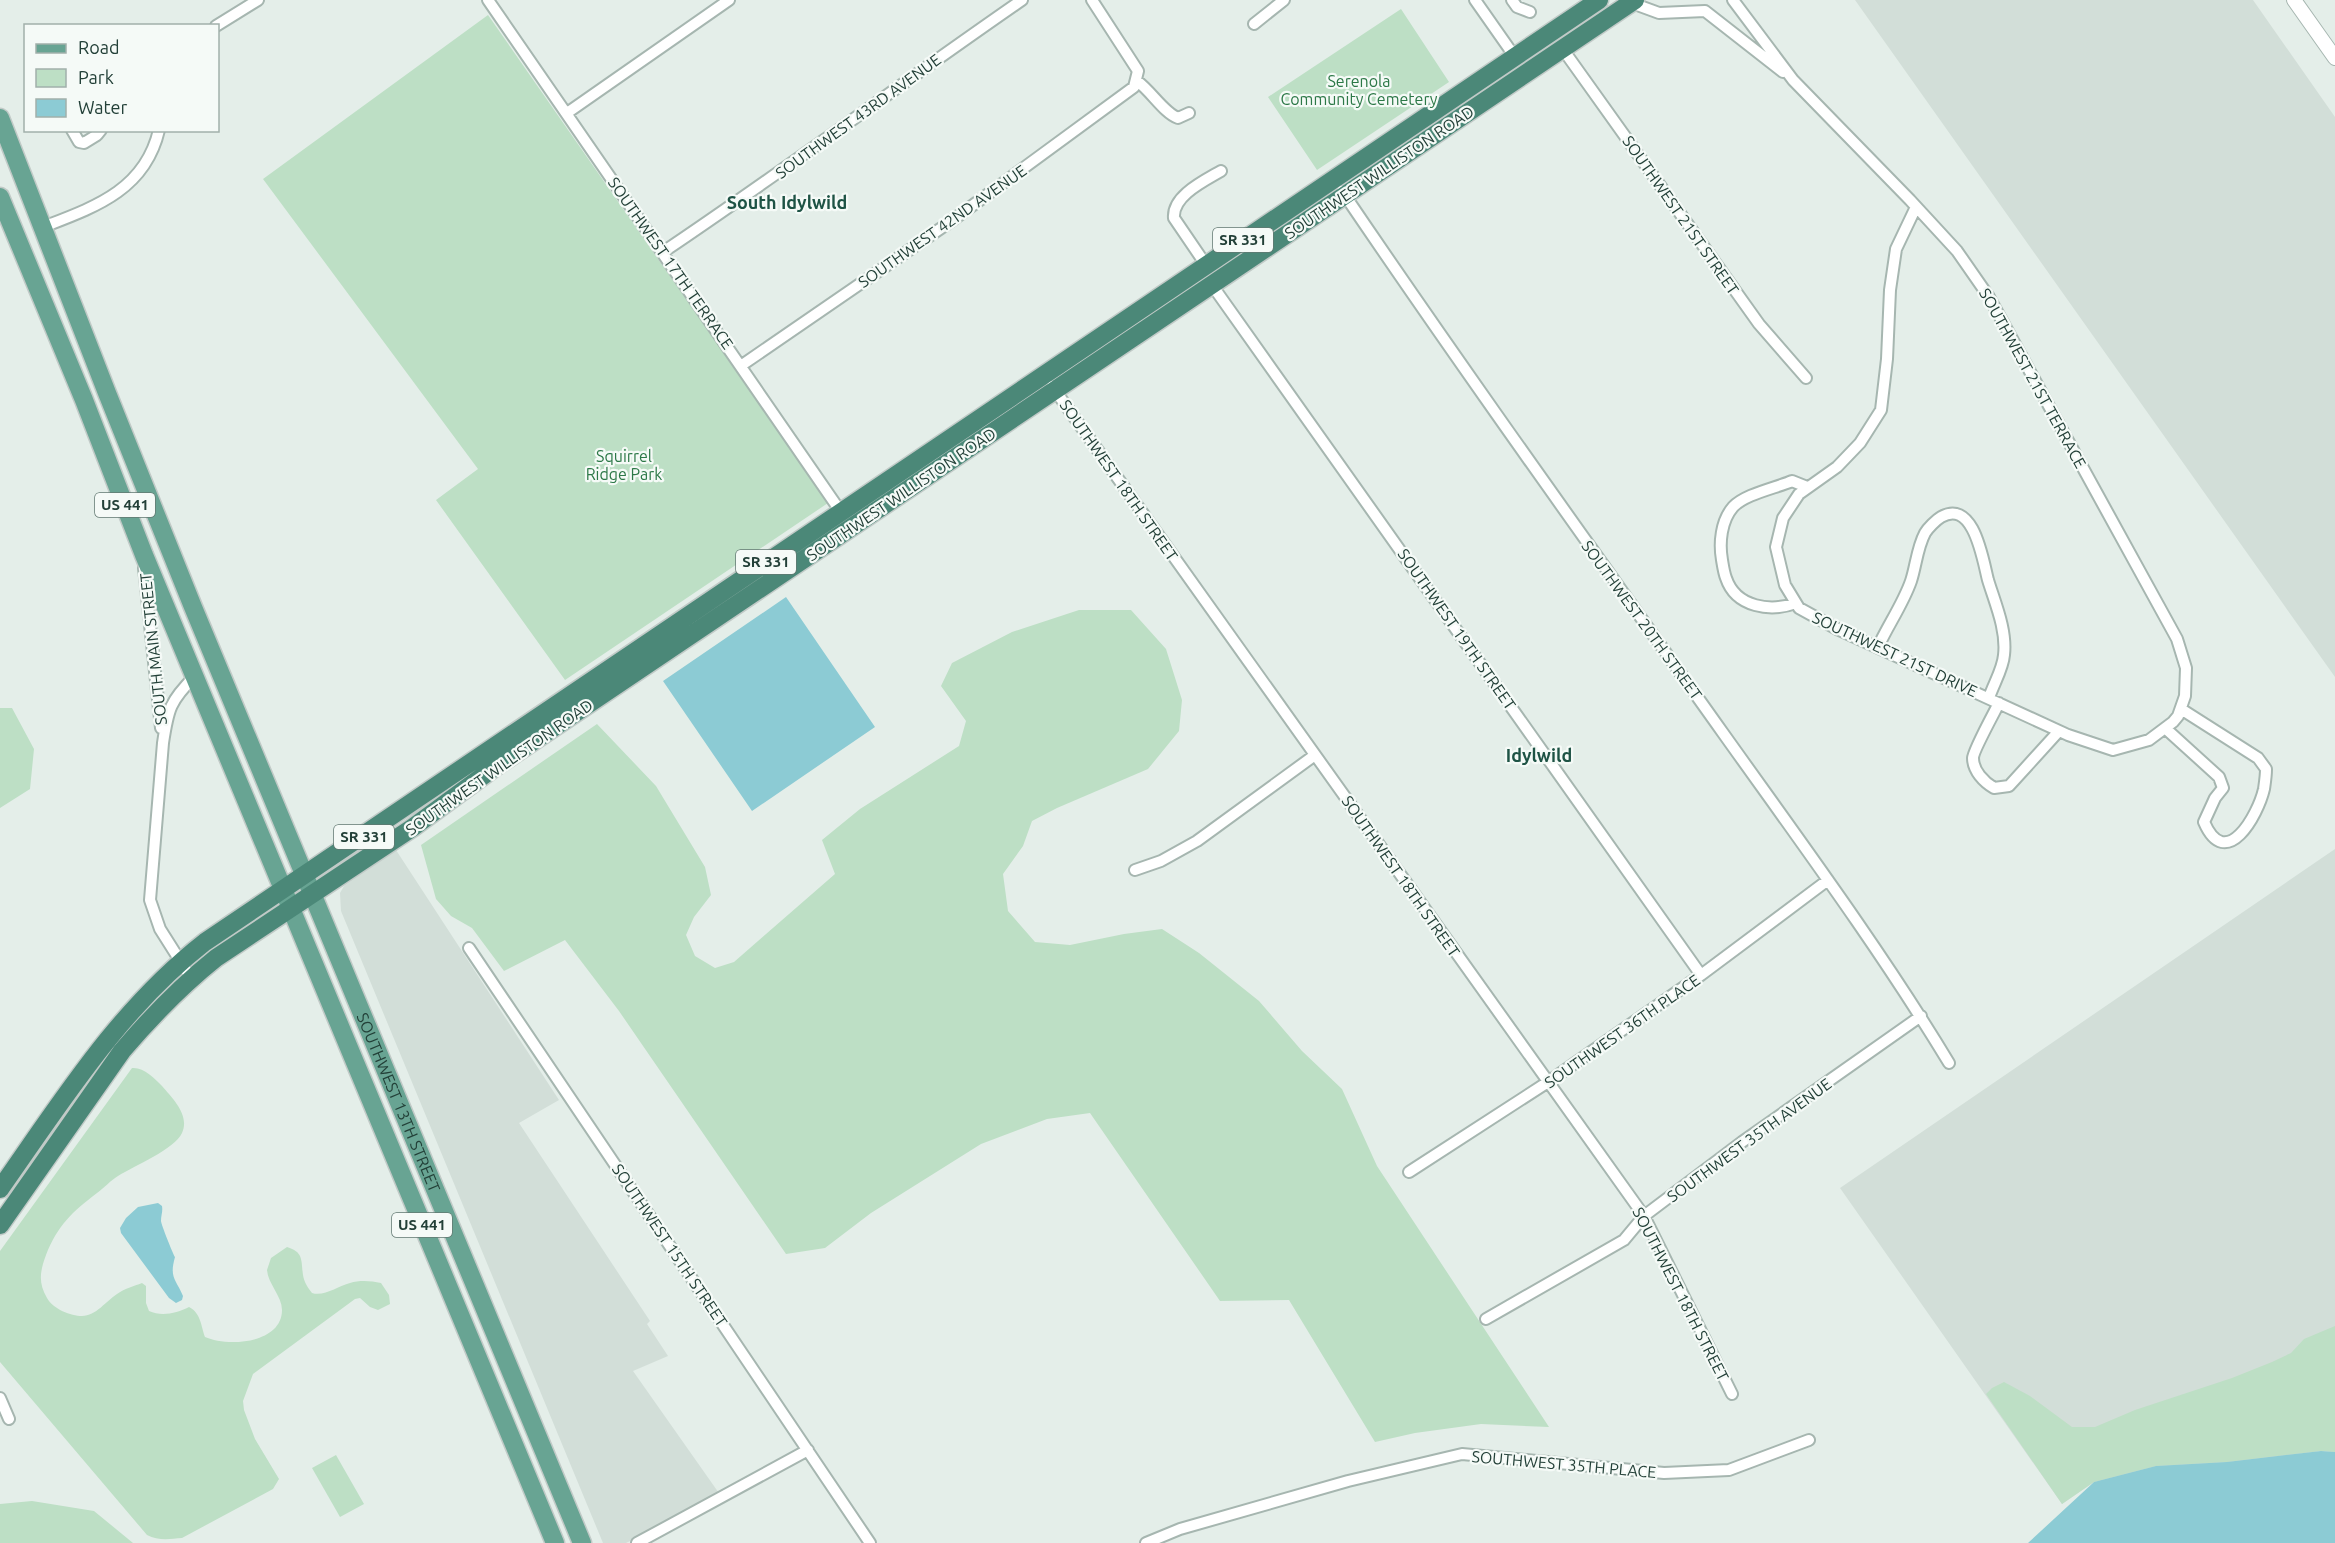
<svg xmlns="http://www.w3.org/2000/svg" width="2335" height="1543" font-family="Ubuntu,sans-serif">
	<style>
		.built { fill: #d2ded8 }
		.green { fill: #bddfc5 }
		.water { fill: #8ccbd4 }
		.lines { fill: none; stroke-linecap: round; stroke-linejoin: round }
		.minor-casing { stroke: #a6b6b0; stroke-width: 14 }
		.tertiary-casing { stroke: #a6b6b0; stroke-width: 16 }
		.primary-casing { stroke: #c1cac7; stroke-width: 21 }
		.trunk-casing { stroke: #c1cac7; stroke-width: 21 }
		.minor { stroke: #fff; stroke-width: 10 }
		.tertiary { stroke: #fff; stroke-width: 14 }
		.primary { stroke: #68a493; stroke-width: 18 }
		.trunk { stroke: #4b8878; stroke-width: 18 }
		.labels { text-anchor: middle; stroke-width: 4.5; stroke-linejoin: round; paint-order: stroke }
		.shield { fill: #f5faf7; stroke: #627871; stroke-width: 1.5 }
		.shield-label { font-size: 15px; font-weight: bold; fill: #234038 }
		.park-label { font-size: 16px; fill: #2c7847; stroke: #f5faf7 }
		.street-label { font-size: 16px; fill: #234038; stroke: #f5faf7 }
		.neighbourhood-label { font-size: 18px; font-weight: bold; fill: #1e5345; stroke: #f5faf7 }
	</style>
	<rect width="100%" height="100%" fill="#e4eee9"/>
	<!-- built -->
	<path class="built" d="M1855,0H2253L2335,117V677Z
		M2335,849V1452L2321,1451L2094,1482L2062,1504L1840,1188Z
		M396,850L559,1100L519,1123L650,1321L647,1324L668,1356L633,1371L721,1496L626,1543H603L341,911L340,893L344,886Z"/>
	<!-- green -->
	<path class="green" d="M1401,9L1449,82L1317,170L1268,97Z
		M488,15L828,503L565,680L436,500L478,469L263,179Z
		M1079,610H1131L1166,649L1182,700L1179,731L1148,769L1057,808L1032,821L1023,846L1003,874L1008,911L1035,942L1070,945L1124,934L1162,929L1199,953L1259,1001L1302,1051L1342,1089L1377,1166L1549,1427L1481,1424L1415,1433L1375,1442L1289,1300L1220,1301L1090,1113L1047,1119L981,1144L871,1213L825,1248L786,1254L619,1011L565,940L504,971L472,928L451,916L436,899L421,845L597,724L656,786L705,867L711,895L694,917L686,935L695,956L715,968L734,962L835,874L822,840L860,809L959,746L966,721L941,686L952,663L1012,632Z
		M0,708H12L34,749L30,789L0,808Z
		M132,1068C144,1067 154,1078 162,1086C173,1099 190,1115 182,1133C175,1149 134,1166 118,1176C111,1180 104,1188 97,1193C72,1212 58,1225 46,1255C40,1271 38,1283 47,1298C53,1309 71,1316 82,1316C96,1316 106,1301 117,1294C124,1289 134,1286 142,1283L146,1286V1303L149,1311C162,1317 177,1313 189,1307C201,1313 201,1326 205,1337C227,1347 282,1344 282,1310C282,1296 268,1284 267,1270L271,1258L287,1247C304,1252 301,1261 303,1275C304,1282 308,1288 312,1293C324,1297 338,1286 350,1283C360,1280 371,1281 381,1283L389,1295L390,1304L378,1310L370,1307L360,1298L355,1299L253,1374L243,1401L244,1410L255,1439L279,1479L273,1489L182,1538C170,1539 158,1541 147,1535L0,1362V1251Z
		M2335,1326V1452L2321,1451L2227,1462L2156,1466L2094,1482L2062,1504L1986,1394L1992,1388L2004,1382L2030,1396L2072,1427H2095L2135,1410L2232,1378L2272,1362L2291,1353L2304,1339Z
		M336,1455L364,1504L340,1517L312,1468Z
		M32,1501L94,1511L133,1543H0V1504Z"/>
	<!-- water -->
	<path class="water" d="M786,597L875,727L752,811L663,681Z
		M158,1203L162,1206C163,1212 161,1215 161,1221C161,1224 173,1254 175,1257C169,1278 176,1279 183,1296L182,1300L176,1303L169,1298L121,1233L120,1228L126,1218L138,1207Z
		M2321,1451L2335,1452V1543H2028L2094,1482L2156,1466L2227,1462Z"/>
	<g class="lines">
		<defs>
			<path id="minor" d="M488,0L843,515
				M1475,0L1515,57
				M1512,0L1517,7L1530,12
				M1733,0L1793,80L1910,200L1957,251L1989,297L2177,639L2186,668L2185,696L2178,716L2173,722L2149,740L2113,750L2068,735L1839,630L1799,608L1785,585L1776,547L1783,518L1799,494L1837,467L1860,443L1881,410L1887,359L1890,290L1896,249L1916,207
				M1629,2L1659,13L1705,11L1783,72
				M1254,24L1284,0
				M216,26L258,0
				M1562,48L1759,324L1806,378
				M1137,81C1151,91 1164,113 1178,118L1189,113
				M567,113L729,0
				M72,130L79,142L84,143L97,135L101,130
				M1342,191C1466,374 1595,553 1723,733C1800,841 1880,949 1949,1063
				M43,227C95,207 145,190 159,130
				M663,252C785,170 902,83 1022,0
				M1206,265L1174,218C1172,196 1204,181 1221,171
				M1212,285L1701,975
				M742,365L950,222L1134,87L1138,71L1092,0
				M1052,386L1644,1216L1732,1394
				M144,568L161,728
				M1796,603C1771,612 1736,608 1726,578C1724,573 1723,566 1722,560C1719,543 1721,521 1733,507C1745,494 1776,488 1792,481L1807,487
				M1878,647C1888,625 1903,604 1911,581C1916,566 1917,548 1925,533C1928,528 1936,520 1941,517C1974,498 1983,561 1988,580C1995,603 2007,630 2004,655C2003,669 1993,685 1989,698
				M1999,703C1994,713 1973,751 1973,758C1973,771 1984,782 1994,788L2009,786L2059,731
				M2165,728L2219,777L2223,788L2215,798L2204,822C2226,873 2258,815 2264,789C2265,782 2266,776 2266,769L2258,758L2181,709
				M1135,870L1161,861L1197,841L1315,755
				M469,948L870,1543
				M191,978L160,929L150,900L163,743C168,709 170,701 195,676
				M1409,1172L1548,1082L1701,975L1828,880
				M1486,1319L1624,1240L1644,1216L1742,1142L1921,1016
				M0,1398L9,1419
				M637,1543L808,1450
				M1146,1543L1180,1529L1348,1481L1462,1454L1664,1473L1729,1470L1809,1440"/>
			<path id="tertiary" d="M2294,0L2335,58"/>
			<g id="primary">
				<path id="s1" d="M0,118L107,393L193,607L582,1543"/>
				<path d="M0,197L84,400L144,555L555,1543"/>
			</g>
			<path id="trunk" d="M0,1189C62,1101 119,1009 205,942L1599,0
				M0,1225L122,1051C151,1017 181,986 216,958L412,828L495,767L1635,0"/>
		</defs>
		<!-- minor casing -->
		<use href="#minor" class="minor-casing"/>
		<!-- tertiary casing -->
		<use href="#tertiary" class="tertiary-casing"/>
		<!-- primary casing -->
		<use href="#primary" class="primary-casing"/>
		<!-- trunk casing -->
		<use href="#trunk" class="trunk-casing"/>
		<!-- minor -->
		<use href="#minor" class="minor"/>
		<!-- tertiary -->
		<use href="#tertiary" class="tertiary"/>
		<!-- primary -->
		<use href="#primary" class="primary"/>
		<!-- trunk -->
		<use href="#trunk" class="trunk"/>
	</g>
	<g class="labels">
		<!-- shield labels -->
		<g class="shield">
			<rect x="1213" y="228" width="60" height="24" rx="4.5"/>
			<rect x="95" y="493" width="60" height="24" rx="4.5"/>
			<rect x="736" y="550" width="60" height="24" rx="4.5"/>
			<rect x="334" y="825" width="60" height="24" rx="4.5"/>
			<rect x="392" y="1213" width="60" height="24" rx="4.5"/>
		</g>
		<g class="shield-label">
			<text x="1243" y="245">SR 331</text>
			<text x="125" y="510">US 441</text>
			<text x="766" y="567">SR 331</text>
			<text x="364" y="842">SR 331</text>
			<text x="422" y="1230">US 441</text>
		</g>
		<!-- park labels -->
		<g class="park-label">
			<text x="1359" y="87">Serenola<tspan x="1359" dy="18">Community Cemetery</tspan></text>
			<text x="624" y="462">Squirrel<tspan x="624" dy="18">Ridge Park</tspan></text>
		</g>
		<!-- street labels -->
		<g class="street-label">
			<text transform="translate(858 116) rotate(-36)" y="6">SOUTHWEST 43RD AVENUE</text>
			<text transform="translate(1379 172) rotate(-34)" y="6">SOUTHWEST WILLISTON ROAD</text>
			<text transform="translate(1681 215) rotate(55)" y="6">SOUTHWEST 21ST STREET</text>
			<text transform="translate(942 226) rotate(-35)" y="6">SOUTHWEST 42ND AVENUE</text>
			<text transform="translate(671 263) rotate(55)" y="6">SOUTHWEST 17TH TERRACE</text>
			<text transform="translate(2033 378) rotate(61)" y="6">SOUTHWEST 21ST TERRACE</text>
			<text transform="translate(1119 480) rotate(55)" y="6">SOUTHWEST 18TH STREET</text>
			<text transform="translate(901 494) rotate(-34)" y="6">SOUTHWEST WILLISTON ROAD</text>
			<text transform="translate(1642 620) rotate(54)" y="6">SOUTHWEST 20TH STREET</text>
			<text transform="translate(1457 629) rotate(55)" y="6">SOUTHWEST 19TH STREET</text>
			<text transform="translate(153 649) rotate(-96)" y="6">SOUTH MAIN STREET</text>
			<text transform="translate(1895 654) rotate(25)" y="6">SOUTHWEST 21ST DRIVE</text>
			<text transform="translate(499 767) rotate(-35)" y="6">SOUTHWEST WILLISTON ROAD</text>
			<text transform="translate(1401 876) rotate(55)" y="6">SOUTHWEST 18TH STREET</text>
			<text transform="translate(1622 1031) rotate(-35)" y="6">SOUTHWEST 36TH PLACE</text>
			<text dy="6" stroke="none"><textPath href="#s1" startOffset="1062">SOUTHWEST 13TH STREET</textPath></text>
			<text transform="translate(1749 1140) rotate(-36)" y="6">SOUTHWEST 35TH AVENUE</text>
			<text transform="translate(670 1245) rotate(56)" y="6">SOUTHWEST 15TH STREET</text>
			<text transform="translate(1681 1294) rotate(63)" y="6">SOUTHWEST 18TH STREET</text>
			<text transform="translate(1564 1464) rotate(5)" y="6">SOUTHWEST 35TH PLACE</text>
		</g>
		<!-- neighbourhood labels -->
		<g class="neighbourhood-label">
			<text x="787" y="209">South Idylwild</text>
			<text x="1539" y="762">Idylwild</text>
		</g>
	</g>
	<!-- legend -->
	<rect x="24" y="24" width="195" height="108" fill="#f5faf7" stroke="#a1b0ab" stroke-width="1.5"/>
	<rect x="36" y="44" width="30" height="9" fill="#68a493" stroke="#a1b0ab" stroke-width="1.5"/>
	<text x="78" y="54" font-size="18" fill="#234038">Road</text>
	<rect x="36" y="69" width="30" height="18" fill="#bddfc5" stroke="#a1b0ab" stroke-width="1.5"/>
	<text x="78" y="84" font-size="18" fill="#234038">Park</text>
	<rect x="36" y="99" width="30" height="18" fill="#8ccbd4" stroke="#a1b0ab" stroke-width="1.5"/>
	<text x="78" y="114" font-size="18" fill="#234038">Water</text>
</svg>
